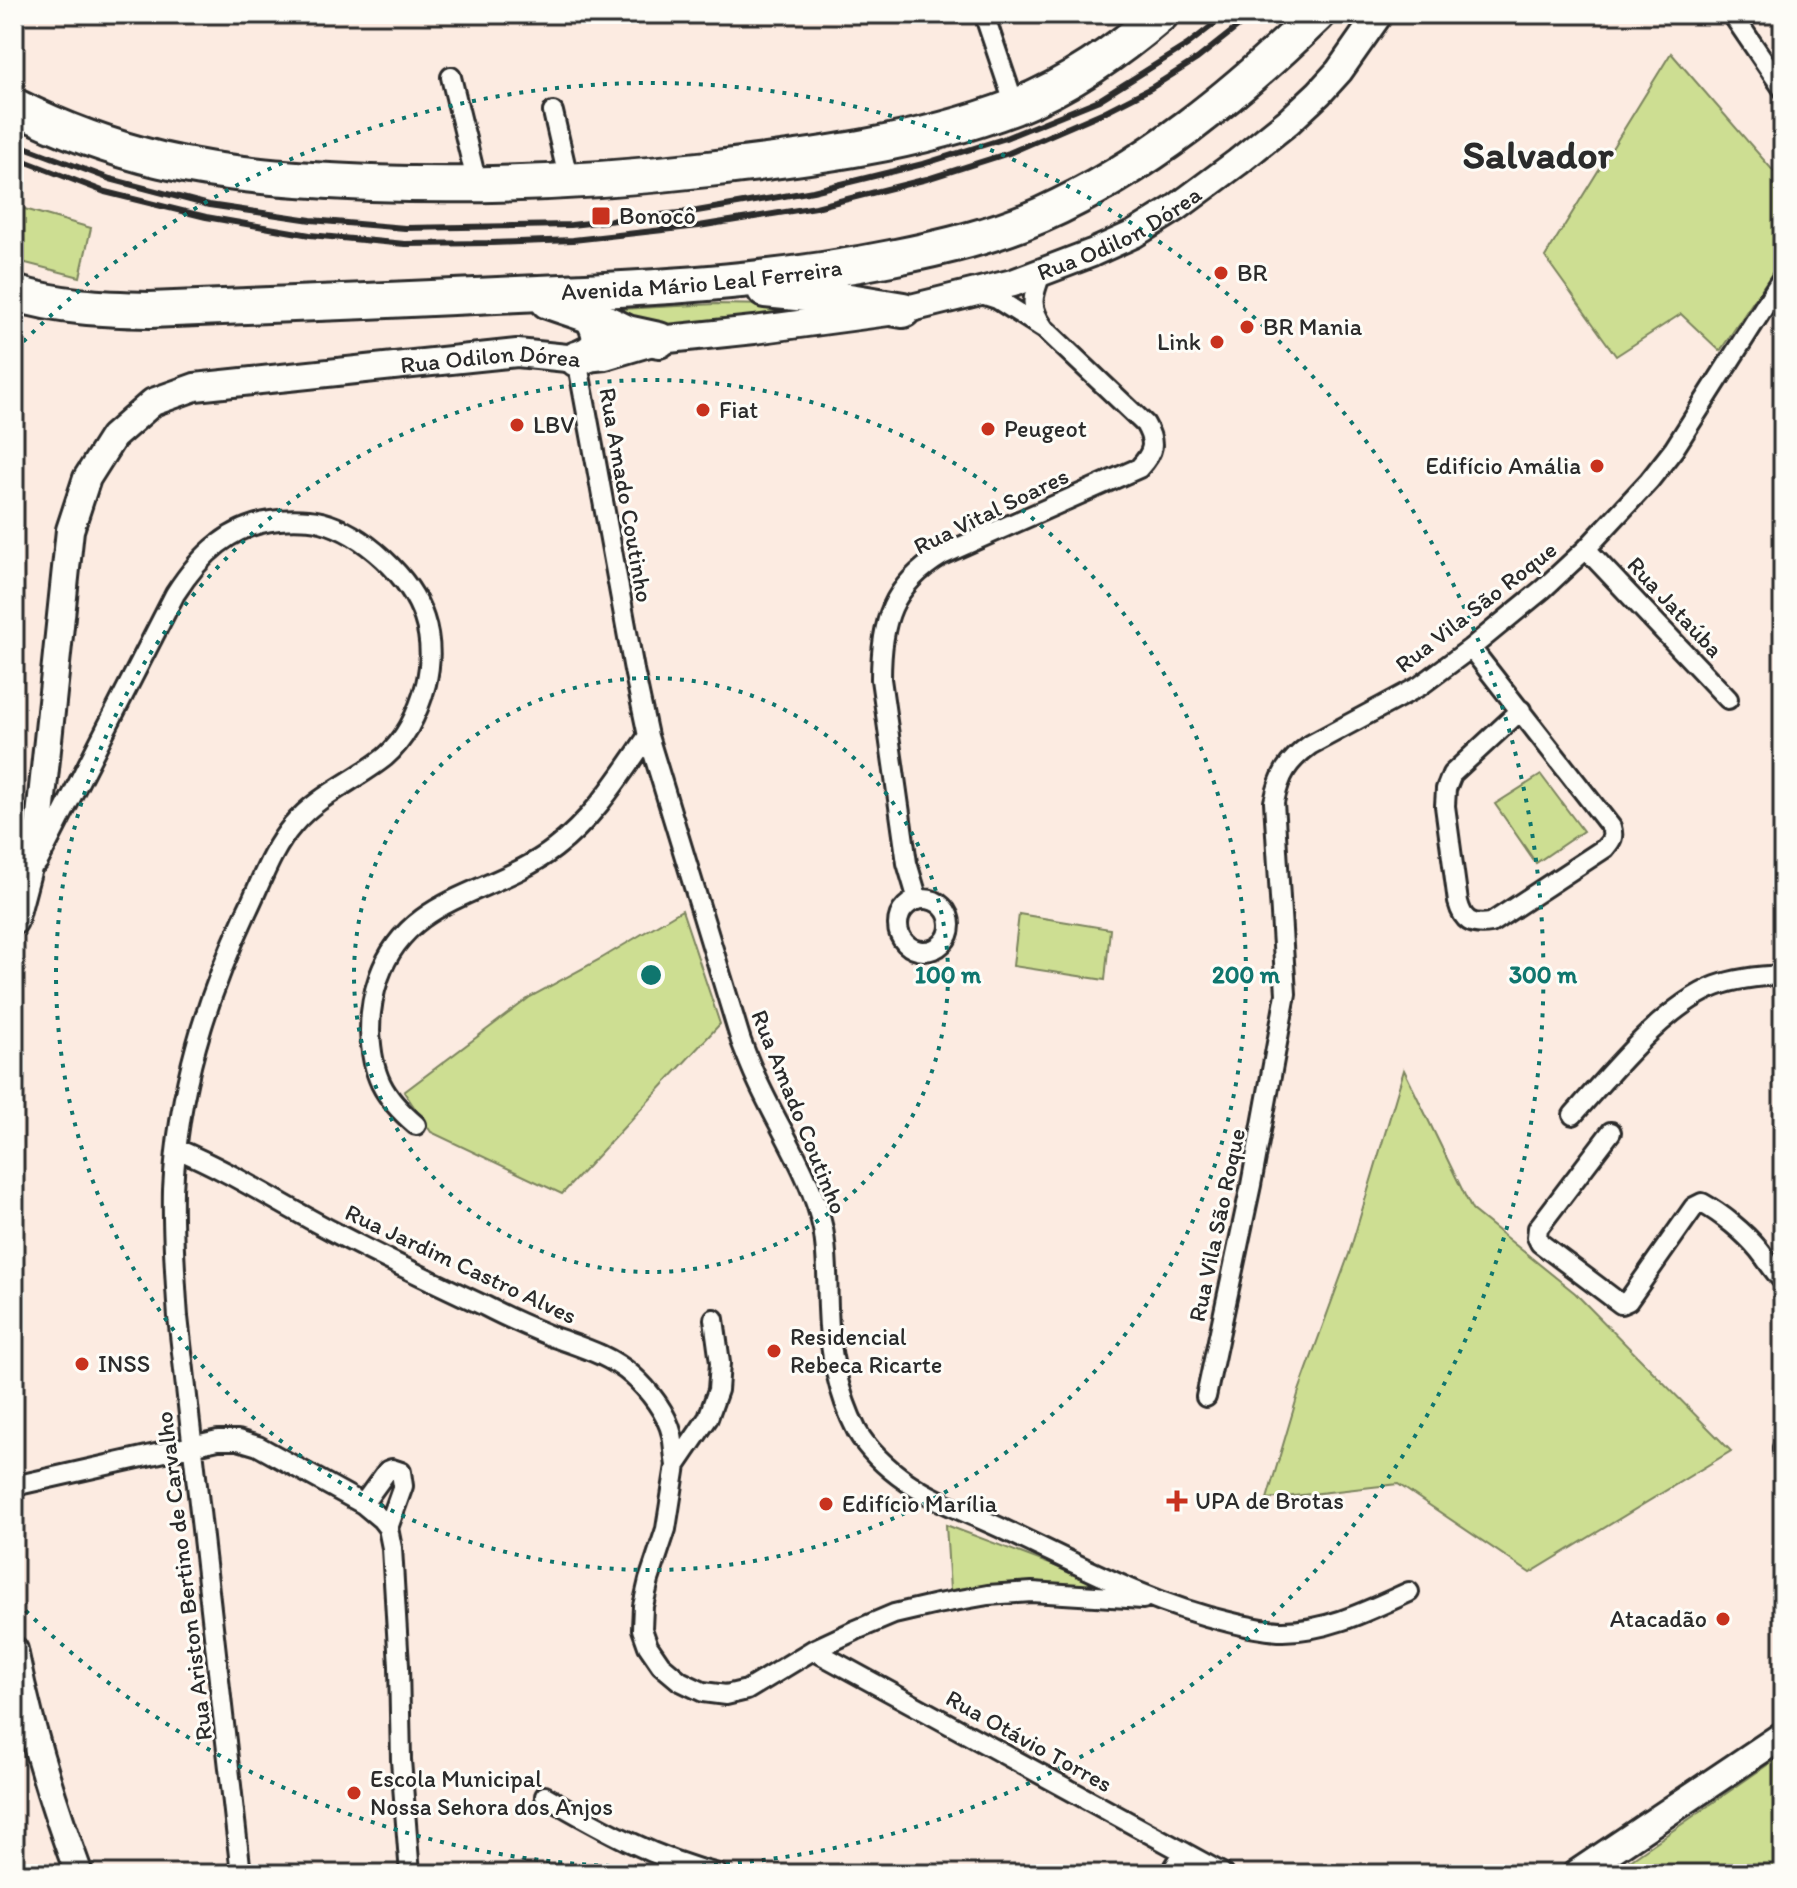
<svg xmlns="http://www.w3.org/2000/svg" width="1797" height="1888" font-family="Itim,sans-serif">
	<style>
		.green { fill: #cdde92; stroke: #7c845e; stroke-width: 2 }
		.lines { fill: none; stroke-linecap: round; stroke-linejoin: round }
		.street-casing { stroke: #2b2b2b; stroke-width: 24 }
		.secondary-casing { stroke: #2b2b2b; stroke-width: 32 }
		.highway-casing { stroke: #2b2b2b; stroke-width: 40 }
		.street { stroke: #fdfcf7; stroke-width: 18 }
		.secondary { stroke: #fdfcf7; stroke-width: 26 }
		.highway { stroke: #fdfcf7; stroke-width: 34 }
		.rail { stroke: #2b2b2b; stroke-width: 6 }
		.ring { fill: none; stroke: #0f766e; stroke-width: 4; stroke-dasharray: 4 8 }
		.poi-dot { fill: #c8321e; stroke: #fdfcf7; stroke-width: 3 }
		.labels { text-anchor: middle; stroke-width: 6; stroke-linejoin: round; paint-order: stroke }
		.poi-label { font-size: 24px; fill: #2b2b2b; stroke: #fdfcf7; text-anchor: start }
		.street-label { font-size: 24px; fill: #2b2b2b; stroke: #fdfcf7 }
		.town-label { font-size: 40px; font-weight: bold; fill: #2b2b2b; stroke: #fdfcf7 }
		.centre { fill: #0f766e; stroke: #fdfcf7; stroke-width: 4 }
		.ring-label { font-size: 24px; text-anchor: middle; font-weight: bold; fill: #0f766e; stroke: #fdfcf7; stroke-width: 6; stroke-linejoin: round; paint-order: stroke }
	</style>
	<rect width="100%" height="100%" fill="#fcebe1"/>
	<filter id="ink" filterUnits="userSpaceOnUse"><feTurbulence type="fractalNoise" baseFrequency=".0125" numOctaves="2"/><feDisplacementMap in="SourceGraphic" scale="16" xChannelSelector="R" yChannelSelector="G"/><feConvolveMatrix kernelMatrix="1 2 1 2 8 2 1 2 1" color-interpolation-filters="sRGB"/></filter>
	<g filter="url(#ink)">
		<!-- green -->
		<path class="green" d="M1671,53L1783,182V257L1720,351L1681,314L1616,356L1545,257Z
			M14,206L91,228L80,277L14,260Z
			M716,304L773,305L824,311L641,330L602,310Z
			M1541,775L1583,831L1536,863L1495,804Z
			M682,910L720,1024L562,1194L431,1132L404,1092L530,997L602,958Z
			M1019,914L1110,929L1105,980L1013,966Z
			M1404,1070L1472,1210L1575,1293L1731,1451L1530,1573L1398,1484L1267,1499L1299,1391L1349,1254Z
			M946,1525L1071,1572L1090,1580L1087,1587L1035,1583L950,1590Z
			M1783,1754V1874H1610Z"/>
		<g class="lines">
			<defs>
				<path id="street" d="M984,14L1015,106
					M1732,14L1783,89
					M451,77L477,184
					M553,112L569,182
					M1041,274C1032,297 1029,307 1044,328
					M577,359L634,670L648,736L741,1041C746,1054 751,1067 757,1080C779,1129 812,1176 823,1229C828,1255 827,1282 828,1308C829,1349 838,1394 857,1431C869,1452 887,1468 907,1482C938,1503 972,1514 1005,1530C1078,1564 1150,1604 1229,1622C1246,1626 1265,1631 1283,1631C1328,1631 1369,1610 1409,1592
					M1586,549L1728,699
					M1471,648L1611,827C1614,837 1612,840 1605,848L1491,923C1471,926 1463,921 1458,902L1445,806L1446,789L1452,774L1521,710
					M38,862L175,594C200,555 231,524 279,520C292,519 308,519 321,522C363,533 411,577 424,618C431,639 431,663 426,684C419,710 406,739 385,757C355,781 318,795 293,825C272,849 261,882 247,911C205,1001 178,1089 173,1190C172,1232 175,1275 178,1317L241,1874
					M898 925a26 26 0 1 1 52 0a26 26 0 1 1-52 0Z
					M918,900L907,863L881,679C881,622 891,586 942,555L1139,468C1154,452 1156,443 1145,424L1046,330L997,299L978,293
					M1573,1115C1610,1074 1664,1006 1716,986C1737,978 1761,976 1783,975
					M416,1125C382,1096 372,1075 370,1031C370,1012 373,994 379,977C408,894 495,895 555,848C594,818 620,776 648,736
					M1611,1132L1538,1228L1537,1237L1540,1243L1621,1304L1628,1301L1694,1207L1702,1203C1722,1214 1744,1232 1759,1250C1767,1260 1774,1272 1783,1281
					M177,1149C232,1172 280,1204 332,1231C382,1258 434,1282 485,1306C506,1317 529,1327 551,1336C580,1347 608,1354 632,1375C649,1390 667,1413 672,1435C674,1445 674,1455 676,1465
					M714,1319L720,1363L718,1390L708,1418L676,1465L666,1529L649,1580L643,1606L642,1629L648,1646L661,1665L680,1681L703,1692L726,1695L747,1690L813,1650L856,1630L894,1614L937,1604L988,1595L1032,1592L1143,1599
					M1206,1397L1251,1185L1286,994L1274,802C1280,774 1287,762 1310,745L1420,686L1471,648L1543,589L1586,549L1649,481L1674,449L1783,277
					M1783,1448V1450
					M14,1486L218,1440H238L258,1446L363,1504L381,1519L388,1528L392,1548L399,1666L401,1760L410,1874
					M363,1504L387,1471L392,1469L401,1472L403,1486L388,1528
					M813,1650L1222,1873
					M545,1796C600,1828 655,1859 718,1874
					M1170,1874L1184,1852"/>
				<g id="secondary">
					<path id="s1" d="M14,921L39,826L70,530L87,478L113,437L153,402L195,387L517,353L577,359L605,356L659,340L754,330L903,310L1013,283L1092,253L1134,234L1176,208L1238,162L1289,121L1319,93L1339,71L1379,14"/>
					<path d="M14,1650C29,1727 52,1801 79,1874"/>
					<path d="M1576,1874L1783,1735"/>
				</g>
				<g id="highway">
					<path d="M14,106C60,129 110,148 161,160C230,176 300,180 371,183C484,187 596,182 708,169C812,157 916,144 1014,107C1070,85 1116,52 1161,14"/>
					<path d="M765,290L807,294L903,310"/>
					<path id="s2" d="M14,293C57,307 105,309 150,310C287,304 425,299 562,292C672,287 782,280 891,258C942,248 993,236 1041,215C1146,168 1236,94 1318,14"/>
					<path d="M548,301L592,316L627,333L659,340"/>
					<path d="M577,359C604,350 603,337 592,316"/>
				</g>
			</defs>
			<!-- street casing -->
			<use href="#street" class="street-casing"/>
			<!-- secondary casing -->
			<use href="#secondary" class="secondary-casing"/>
			<!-- highway casing -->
			<use href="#highway" class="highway-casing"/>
			<!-- street -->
			<use href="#street" class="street"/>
			<!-- secondary -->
			<use href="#secondary" class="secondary"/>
			<!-- highway -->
			<use href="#highway" class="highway"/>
			<!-- rail -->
			<path class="rail" d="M14,143L110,179L209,205L311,220L405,228L571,225L697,211L813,191L923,164L1003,139L1099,100L1187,45L1227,14
				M14,157L105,192L206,217L310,235L405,244L491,243L573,240L699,226L816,207L927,179L1009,153L1104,112L1151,88L1197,59L1254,14"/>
		</g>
	</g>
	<!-- distance rings -->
	<g class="ring">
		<circle cx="651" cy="975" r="297"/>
		<circle cx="651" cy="975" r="595"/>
		<path d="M15 350A892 892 0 1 1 15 1600"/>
	</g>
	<!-- markers -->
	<g class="poi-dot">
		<rect x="591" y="206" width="20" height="20" rx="4"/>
		<circle cx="1221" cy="273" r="8"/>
		<circle cx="1247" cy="327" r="8"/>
		<circle cx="1217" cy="342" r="8"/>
		<circle cx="703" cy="410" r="8"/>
		<circle cx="517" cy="425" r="8"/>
		<circle cx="988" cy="429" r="8"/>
		<circle cx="1597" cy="466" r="8"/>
		<circle cx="774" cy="1351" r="8"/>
		<circle cx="82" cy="1364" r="8"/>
		<path d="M1173 1489h8v8h8v8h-8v8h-8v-8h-8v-8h8z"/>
		<circle cx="826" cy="1504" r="8"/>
		<circle cx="1723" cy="1619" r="8"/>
		<circle cx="354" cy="1793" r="8"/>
	</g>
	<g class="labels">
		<!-- poi labels -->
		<g class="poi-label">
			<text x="619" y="224">Bonocô</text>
			<text x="1237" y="281">BR</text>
			<text x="1263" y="335">BR Mania</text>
			<text x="1201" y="350" text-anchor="end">Link</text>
			<text x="719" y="418">Fiat</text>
			<text x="533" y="433">LBV</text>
			<text x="1004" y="437">Peugeot</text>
			<text x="1581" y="474" text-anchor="end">Edifício Amália</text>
			<text x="790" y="1345">Residencial<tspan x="790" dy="28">Rebeca Ricarte</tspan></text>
			<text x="98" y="1372">INSS</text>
			<text x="1195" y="1509">UPA de Brotas</text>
			<text x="842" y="1512">Edifício Marília</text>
			<text x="1707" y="1627" text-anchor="end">Atacadão</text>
			<text x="370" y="1787">Escola Municipal<tspan x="370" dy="28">Nossa Sehora dos Anjos</tspan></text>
		</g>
		<!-- street labels -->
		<g class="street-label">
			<text dy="8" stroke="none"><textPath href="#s1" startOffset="1542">Rua Odilon Dórea</textPath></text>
			<text dy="8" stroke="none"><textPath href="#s2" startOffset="690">Avenida Mário Leal Ferreira</textPath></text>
			<text dy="8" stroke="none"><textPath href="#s1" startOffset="894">Rua Odilon Dórea</textPath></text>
			<text transform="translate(626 495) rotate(80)" y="8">Rua Amado Coutinho</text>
			<text transform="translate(991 511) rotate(-26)" y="8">Rua Vital Soares</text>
			<text transform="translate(1476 607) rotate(-38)" y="8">Rua Vila São Roque</text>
			<text transform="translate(1675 607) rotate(47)" y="8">Rua Jataúba</text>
			<text transform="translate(799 1112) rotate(68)" y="8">Rua Amado Coutinho</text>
			<text transform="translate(1217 1225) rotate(-78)" y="8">Rua Vila São Roque</text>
			<text transform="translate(461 1264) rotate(25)" y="8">Rua Jardim Castro Alves</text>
			<text transform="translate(184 1576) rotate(-97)" y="8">Rua Ariston Bertino de Carvalho</text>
			<text transform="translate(1029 1741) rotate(29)" y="8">Rua Otávio Torres</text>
		</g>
		<!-- town labels -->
		<g class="town-label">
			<text x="1538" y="168">Salvador</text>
		</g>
	</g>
	<circle cx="651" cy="975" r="12" class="centre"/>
	<g class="ring-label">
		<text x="948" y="983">100 m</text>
		<text x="1246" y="983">200 m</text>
		<text x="1543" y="983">300 m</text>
	</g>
	<!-- margin -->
	<rect width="1797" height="1888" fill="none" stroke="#fdfcf7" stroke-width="48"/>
	<rect x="24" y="24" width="1749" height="1840" fill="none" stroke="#2b2b2b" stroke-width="3" filter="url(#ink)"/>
</svg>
